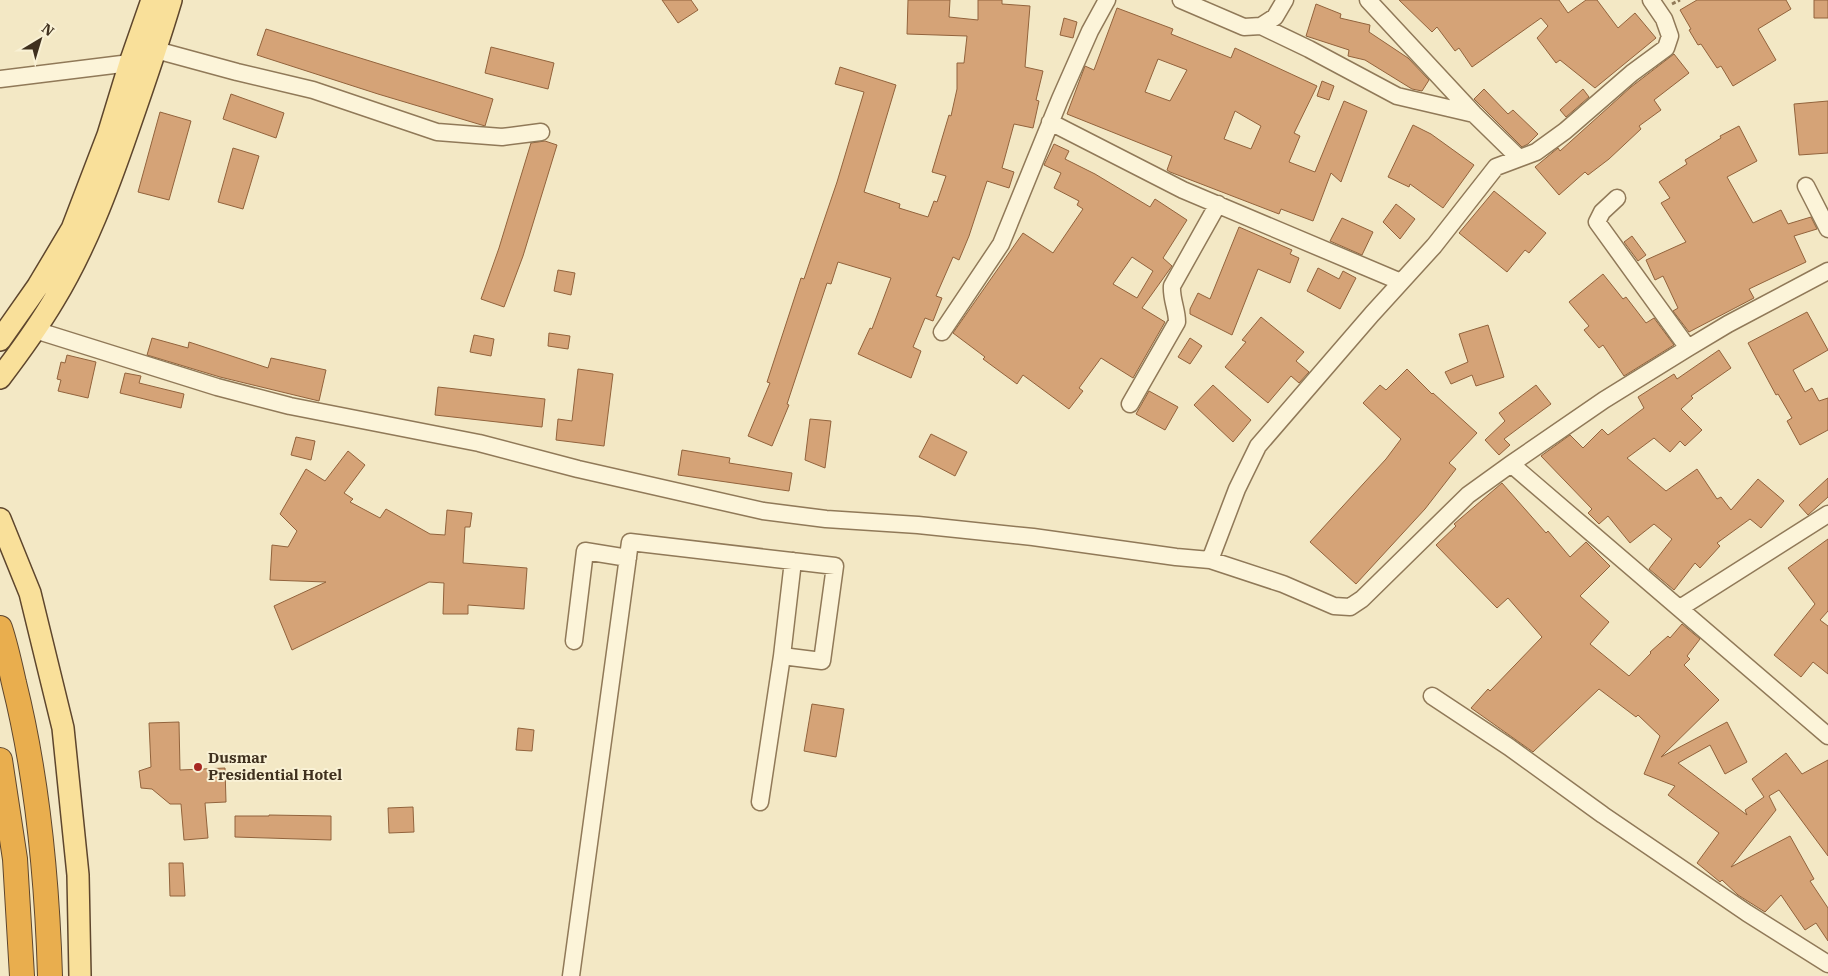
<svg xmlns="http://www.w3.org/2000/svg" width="1828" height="976" font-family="'IBM Plex Serif',serif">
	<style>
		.building { fill: #d5a377; stroke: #92633c; fill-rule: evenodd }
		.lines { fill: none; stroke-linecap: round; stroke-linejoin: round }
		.minor-casing { stroke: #907958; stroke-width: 19 }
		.major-casing { stroke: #5e462d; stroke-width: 24 }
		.highway-casing { stroke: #5e462d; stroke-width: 26 }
		.path { stroke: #907958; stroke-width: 3; stroke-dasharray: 4 2.5; stroke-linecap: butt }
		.minor { stroke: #fcf4d9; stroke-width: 16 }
		.major { stroke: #f9e09a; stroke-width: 21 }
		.highway { stroke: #e9ae4e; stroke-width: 24 }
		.poi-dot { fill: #a62822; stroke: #f9f1d5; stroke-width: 2 }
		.labels { text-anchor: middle; stroke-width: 4; stroke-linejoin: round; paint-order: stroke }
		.poi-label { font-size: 15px; font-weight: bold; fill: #3f301e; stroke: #f9f1d5; text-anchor: start }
	</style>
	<rect width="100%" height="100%" fill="#f3e8c5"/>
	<!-- building -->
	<path class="building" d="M662,0H691L698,10L678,23Z
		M908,0H950L949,17L978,20V0H1002V4L1030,6L1025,67L1043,71L1036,100L1039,101L1033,128L1014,124L1002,168L1014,172L1009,188L987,181L969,236L959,260L953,257L936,296L942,298L933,321L925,318L913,347L921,351L911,378L858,354L870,328L872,329L891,278L838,262L831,284L827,283L787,404L789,405L772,446L748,436L770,383L767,382L801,278L804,279L837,182L864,92L835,84L840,67L896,85L864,192L900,204L899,208L928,217L934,201L937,202L946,176L932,172L949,115L951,116L957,89V63H964L967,36L907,34Z
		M1399,0H1559L1568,13L1586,0H1597L1618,28L1635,13L1656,38L1595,88L1560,60L1556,63L1537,38L1548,26L1541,18L1472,67L1459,48L1455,51L1437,27L1432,32Z
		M1697,0H1786L1791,9L1758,29L1776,60L1733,86L1721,66L1717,68L1701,44L1698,45L1689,30L1691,29L1680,10Z
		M1814,0H1828V18H1814Z
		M1316,4L1341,14L1340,18L1370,25L1369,32L1408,58L1429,80L1422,91L1412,89L1365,60L1348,56L1349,50L1306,36Z
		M1117,8L1173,29L1171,34L1231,58L1235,48L1317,86L1294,133L1300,136L1289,162L1315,172L1344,101L1367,111L1341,182L1331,173L1313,221L1281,209L1279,214L1170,172L1167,170L1172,156L1067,114L1085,66L1094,70ZM1158,59L1187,70L1170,101L1145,92ZM1235,111L1261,126L1251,149L1224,139Z
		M1064,18L1077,22L1073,38L1060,35Z
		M266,29L493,99L485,126L378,94L257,55Z
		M491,47L554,63L548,89L485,73Z
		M1674,54L1689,73L1654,100L1661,110L1639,126L1641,129L1609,159L1588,175L1585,172L1559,195L1535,167L1558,148L1560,151L1631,87Z
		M1322,81L1334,86L1329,100L1317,96Z
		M1484,89L1508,114L1513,110L1538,134L1528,144L1522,147L1474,99Z
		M1583,89L1589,97L1566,117L1560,110Z
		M231,94L284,113L276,138L223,119Z
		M1828,101V153L1799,155L1794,104Z
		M160,112L191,121L169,200L138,192Z
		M1413,125L1431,134L1474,165L1443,208L1410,184L1409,187L1388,177Z
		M1739,126L1757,161L1727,177L1753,223L1781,210L1788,224L1811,217L1817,229L1794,236L1806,262L1749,289L1754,298L1689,332L1673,311L1678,308L1663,276L1655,280L1646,260L1686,242L1661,203L1670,198L1659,182L1687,164L1685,160L1721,138L1720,136Z
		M545,141L557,145L523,256L504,307L481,299L499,248L531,143Z
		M1054,144L1069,151L1065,159L1095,174L1150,207L1155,199L1187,220L1163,258L1172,266L1142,308L1165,322L1133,378L1101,358L1079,388L1083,391L1069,409L1023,375L1017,384L983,359L985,357L953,333L1023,233L1053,253L1083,209L1077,205L1079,201L1054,188L1061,173L1044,165ZM1132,257L1153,271L1137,298L1113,284Z
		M233,148L259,156L243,209L218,202Z
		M1494,191L1546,233L1529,253L1525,250L1507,272L1459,233Z
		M1396,204L1415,219L1400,239L1383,222Z
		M1342,218L1373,232L1362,255L1330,241Z
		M1239,227L1292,250L1290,254L1299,258L1290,283L1258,269L1232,335L1190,314V309L1198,293L1210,299Z
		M1632,236L1646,255L1638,261L1624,242Z
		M1318,268L1339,279L1343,271L1356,278L1340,309L1307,291Z
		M558,270L575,273L571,295L554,291Z
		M1603,274L1623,299L1626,297L1646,323L1654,318L1674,345L1624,376L1603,345L1599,348L1584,330L1589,326L1569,302Z
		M1807,312L1828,350L1793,370L1805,392L1812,388L1819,401L1828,398V430L1800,445L1787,421L1792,418L1778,394L1776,395L1748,343Z
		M1261,317L1304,352L1296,361L1309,372L1299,383L1291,376L1268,403L1225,367L1246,342L1242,340Z
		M1488,325L1504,377L1476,386L1472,375L1451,384L1445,372L1468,362L1459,334Z
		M549,333L570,336L568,349L548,346Z
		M474,335L494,339L491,356L470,352Z
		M152,338L188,348L189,342L268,368L271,358L326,370L319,401L220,377L147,355Z
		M1190,338L1202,346L1190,364L1178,357Z
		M1719,350L1731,368L1691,396L1693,398L1681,409L1702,430L1685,446L1680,441L1670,452L1654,438L1627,458L1666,491L1697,469L1717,499L1721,497L1731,510L1758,479L1784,501L1761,528L1750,519L1717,543L1720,546L1700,568L1695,563L1674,590L1649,569L1672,539L1654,524L1630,543L1608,516L1599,524L1588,513L1592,509L1541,456L1570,435L1583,448L1602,429L1608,435L1644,408L1638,397L1674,374L1677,379Z
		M67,355L96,362L88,398L58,391L61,380L57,379L61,362L65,363Z
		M578,369L613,374L604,446L556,440L558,419L572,421Z
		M1407,369L1432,394L1433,393L1477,433L1449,463L1456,469L1425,509L1356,584L1310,542L1386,459L1401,439L1363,403L1380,385L1386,390Z
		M125,373L141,376L139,383L184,394L181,408L120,393Z
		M1213,385L1251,420L1233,442L1194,405Z
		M1536,385L1551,404L1504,439L1510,445L1499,455L1485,440L1505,421L1499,413Z
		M438,387L545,399L542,427L435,415Z
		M1149,391L1178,407L1165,430L1136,414Z
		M810,419L831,421L825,468L805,460Z
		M931,434L967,452L955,476L919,457Z
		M296,437L315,441L311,460L291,455Z
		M682,450L730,458L729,463L792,473L789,491L678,475Z
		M348,451L365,465L344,493L353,499L350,502L380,518L386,509L430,534L445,535L447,510L472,513L470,527H465L463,563L527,568L524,609L468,605V614H443L444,583L429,582L292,650L274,606L326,582L270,580L272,545L288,547L297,531L280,514L306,469L325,481Z
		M1828,478V497L1808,515L1799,505Z
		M1502,483L1546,533L1548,531L1570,557L1586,542L1610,566L1580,596L1609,622L1590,644L1629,676L1651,653L1650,652L1668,636L1670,638L1682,624L1700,639L1687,656L1690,659L1684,665L1719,700L1661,757L1727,722L1747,762L1725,774L1710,745L1678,763L1747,815L1745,810L1764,797L1752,779L1786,753L1802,774L1828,760V856L1779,790L1769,796L1776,810L1731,867L1790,836L1814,879L1810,881L1828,908V941L1816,923L1805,930L1781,895L1765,912L1738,895L1722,880L1720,882L1697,863L1719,833L1668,795L1675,786L1644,774L1660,736L1638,715L1636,717L1599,689L1533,752L1471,708L1488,689L1490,691L1542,637L1508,598L1497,608L1436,545L1456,526L1454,524Z
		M1828,539V611L1820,620L1828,626V674L1813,662L1801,677L1774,655L1815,604L1788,568Z
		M812,704L844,709L836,757L804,751Z
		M179,722L180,770L225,768L226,802L205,803L208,838L184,840L181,804H170L152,789L141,788L139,771L151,767L149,723Z
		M518,728L534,730L532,751L516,750Z
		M413,807L414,832L389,833L388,808Z
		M269,815L331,816V840L235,837V816H269Z
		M169,863H183L185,896H170Z"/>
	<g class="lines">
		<defs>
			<path id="minor" d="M1181,0L1244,27L1261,26L1275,17L1285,0
				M1368,0L1474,114L1519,158
				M1261,26L1309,49L1397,96L1474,114
				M156,50L237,72L313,90L437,132L502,137L541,132
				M0,79L130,63
				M1050,122L1183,190L1401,282
				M1806,186L1828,229
				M1617,198L1602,212L1597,222L1688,348
				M35,330L217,387L290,406L479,443L578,469L763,511L826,519L918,525L1033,537L1176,557L1210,560L1283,584L1334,606L1350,607L1362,599L1468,495L1511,464L1604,400L1688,348L1728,324L1828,271
				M942,332L1001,244L1060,99L1090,31L1107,0
				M1130,404L1177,322C1177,309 1171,299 1172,286L1218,204
				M1511,464L1828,736
				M1210,560L1237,489L1258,446L1372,314L1434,246L1496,167L1536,152L1565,131L1632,73L1666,48L1670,36L1664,19L1651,0
				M1680,608L1828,514
				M574,641L585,551L628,558
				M1432,696L1509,747L1603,815L1747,913L1828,964
				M760,802L782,656
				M571,976L630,542L835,566L822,661L782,656L793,561"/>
			<path id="major" d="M0,340L38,286L72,229L108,135L130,63L152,0
				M0,378C19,353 38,327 54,300C86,247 108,188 128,130C143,87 158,44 171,0
				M0,519L30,593L63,728L78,875L80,976"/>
			<path id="highway" d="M0,628C6,646 10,665 14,683C38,779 47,877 50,976
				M0,760L15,859L22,976"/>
		</defs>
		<!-- minor casing -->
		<use href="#minor" class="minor-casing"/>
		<!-- major casing -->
		<use href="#major" class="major-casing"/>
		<!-- highway casing -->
		<use href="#highway" class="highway-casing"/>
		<!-- path -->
		<path class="path" d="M1672,4L1680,0"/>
		<!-- minor -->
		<use href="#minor" class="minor"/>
		<!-- major -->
		<use href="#major" class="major"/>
		<!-- highway -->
		<use href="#highway" class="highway"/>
	</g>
	<!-- markers -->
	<circle class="poi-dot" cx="198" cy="767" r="5"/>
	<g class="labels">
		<!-- poi labels -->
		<g class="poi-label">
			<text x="208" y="763">Dusmar<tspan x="208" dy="17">Presidential Hotel</tspan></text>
		</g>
	</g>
	<!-- north arrow -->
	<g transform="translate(40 40) rotate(38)" stroke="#f9f1d5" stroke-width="4" paint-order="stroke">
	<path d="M0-4L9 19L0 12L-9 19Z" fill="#3f301e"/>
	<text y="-8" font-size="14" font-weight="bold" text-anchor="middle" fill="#3f301e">N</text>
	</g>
</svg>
